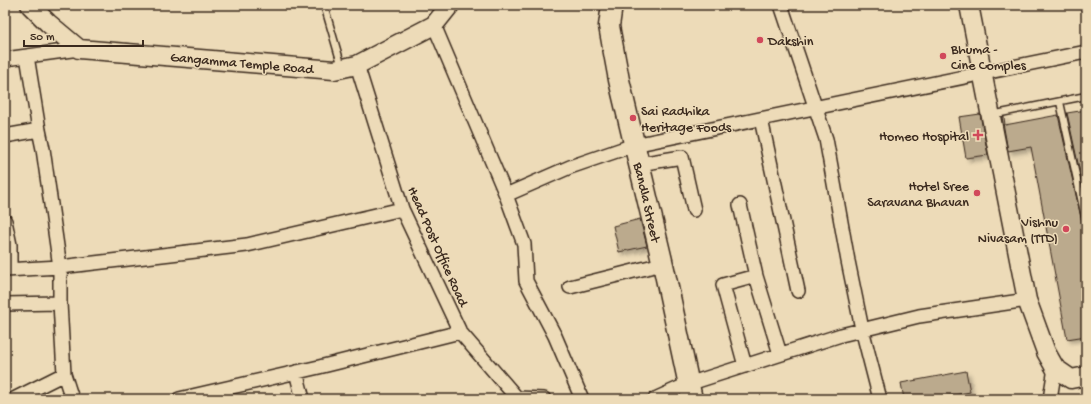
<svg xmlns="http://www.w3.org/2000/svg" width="1091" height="404" font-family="'Gochi Hand',sans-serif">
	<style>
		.building { fill: #bbaa8d; stroke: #3b2a1e; filter: url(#shadow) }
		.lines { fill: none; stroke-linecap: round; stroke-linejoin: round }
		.lane-casing { stroke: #3b2a1e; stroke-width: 9 }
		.street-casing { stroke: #3b2a1e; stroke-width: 16 }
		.secondary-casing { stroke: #3b2a1e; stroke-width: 21 }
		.primary-casing { stroke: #3b2a1e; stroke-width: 23 }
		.lane { stroke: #eddbb8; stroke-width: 6 }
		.street { stroke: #eddbb8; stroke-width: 13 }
		.secondary { stroke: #eddbb8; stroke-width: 18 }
		.primary { stroke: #eddbb8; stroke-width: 20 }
		.poi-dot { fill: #d1495b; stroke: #eddbb8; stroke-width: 1.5 }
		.labels { text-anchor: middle; stroke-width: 3; stroke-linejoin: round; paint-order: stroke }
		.poi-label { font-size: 14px; fill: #3b2a1e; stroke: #eddbb8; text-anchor: start }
		.street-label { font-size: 14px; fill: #3b2a1e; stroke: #eddbb8 }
	</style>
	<defs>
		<filter id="shadow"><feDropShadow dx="3.5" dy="3.5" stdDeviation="2" flood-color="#0004"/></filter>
	</defs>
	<rect width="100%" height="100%" fill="#eddbb8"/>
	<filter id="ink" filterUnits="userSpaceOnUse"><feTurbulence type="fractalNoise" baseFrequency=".025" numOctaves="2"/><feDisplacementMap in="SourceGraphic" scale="8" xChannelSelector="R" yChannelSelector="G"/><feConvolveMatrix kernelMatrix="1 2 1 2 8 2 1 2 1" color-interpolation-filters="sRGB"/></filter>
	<g filter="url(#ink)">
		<!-- building -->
		<path class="building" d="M1086,110V200L1067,113Z
			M980,114L988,155L966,158L959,117Z
			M1058,115L1082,222L1086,225V336L1067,339L1031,147L1008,151L1002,117H1004L1005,125Z
			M640,219L647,246L619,252L613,226Z
			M966,371L970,392L933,399H904L901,383Z"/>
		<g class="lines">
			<defs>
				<path id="lane" d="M324,5L342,67
					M1060,102L1086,221
					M991,115L1086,96"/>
				<path id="street" d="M781,5L826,139L848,261L862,329L880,399
					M434,25L506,195
					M27,56L39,130L43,149L60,267V303
					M5,59L79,49
					M357,65L402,209L460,332L517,398L544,399
					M761,119L798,291
					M5,136L39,130
					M639,164L682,157L694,210
					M740,205L756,276L723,285L745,366
					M5,221L10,245V270
					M5,270L60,267L247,245L402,209
					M756,276L780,354
					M570,287L662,264
					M5,304L60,303L64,374L72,399
					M296,372L303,399
					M14,399L64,374
					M179,399L319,367L460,332
					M582,399L555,336L526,281L524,244L506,195L570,167L634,145L1086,52
					M655,399L688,384L841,335L919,316L1027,300
					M1050,399L1055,368"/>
				<path id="secondary" d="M30,5L48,23L79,49L334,70L357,65L434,25L450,5
					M969,5L1027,300L1046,352L1055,368L1071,379L1086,376"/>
				<path id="primary" d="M612,5L609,26L619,80L664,269L692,399"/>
			</defs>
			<!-- lane casing -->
			<use href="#lane" class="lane-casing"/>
			<!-- street casing -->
			<use href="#street" class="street-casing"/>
			<!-- secondary casing -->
			<use href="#secondary" class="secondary-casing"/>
			<!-- primary casing -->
			<use href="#primary" class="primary-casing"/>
			<!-- lane -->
			<use href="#lane" class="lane"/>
			<!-- street -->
			<use href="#street" class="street"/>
			<!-- secondary -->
			<use href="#secondary" class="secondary"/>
			<!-- primary -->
			<use href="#primary" class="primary"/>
		</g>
	</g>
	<!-- markers -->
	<g class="poi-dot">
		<circle cx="760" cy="40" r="4"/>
		<circle cx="943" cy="56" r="4"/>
		<circle cx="633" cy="118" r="4"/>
		<path d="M976 129h4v4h4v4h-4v4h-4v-4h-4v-4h4z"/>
		<circle cx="977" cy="193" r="4"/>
		<circle cx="1066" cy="229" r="4"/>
	</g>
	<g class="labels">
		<!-- poi labels -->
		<g class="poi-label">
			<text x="768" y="45">Dakshin</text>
			<text x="951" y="53">Bhuma -<tspan x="951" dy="16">Cine Comples</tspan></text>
			<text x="641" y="115">Sai Radhika<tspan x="641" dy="16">Heritage Foods</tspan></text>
			<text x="969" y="140" text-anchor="end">Homeo Hospital</text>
			<text x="969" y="190" text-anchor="end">Hotel Sree<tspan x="969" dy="16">Saravana Bhavan</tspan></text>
			<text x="1058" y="226" text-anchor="end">Vishnu<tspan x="1058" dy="16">Nivasam (TTD)</tspan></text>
		</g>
		<!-- street labels -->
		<g class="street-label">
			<text transform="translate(242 62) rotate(5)" y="5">Gangamma Temple Road</text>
			<text transform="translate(648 202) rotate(77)" y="5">Bandla Street</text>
			<text transform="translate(439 246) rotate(66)" y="5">Head Post Office Road</text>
		</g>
	</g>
	<!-- margin -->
	<rect width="1091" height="404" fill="none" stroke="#eddbb8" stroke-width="20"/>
	<rect x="10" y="10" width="1071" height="384" fill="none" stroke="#3b2a1e" stroke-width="1.5" filter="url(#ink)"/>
	<!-- scale -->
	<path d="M24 40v6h119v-6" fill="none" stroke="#3b2a1e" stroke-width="2"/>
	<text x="30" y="40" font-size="12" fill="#3b2a1e" stroke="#eddbb8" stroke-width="3" paint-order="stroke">50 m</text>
</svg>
